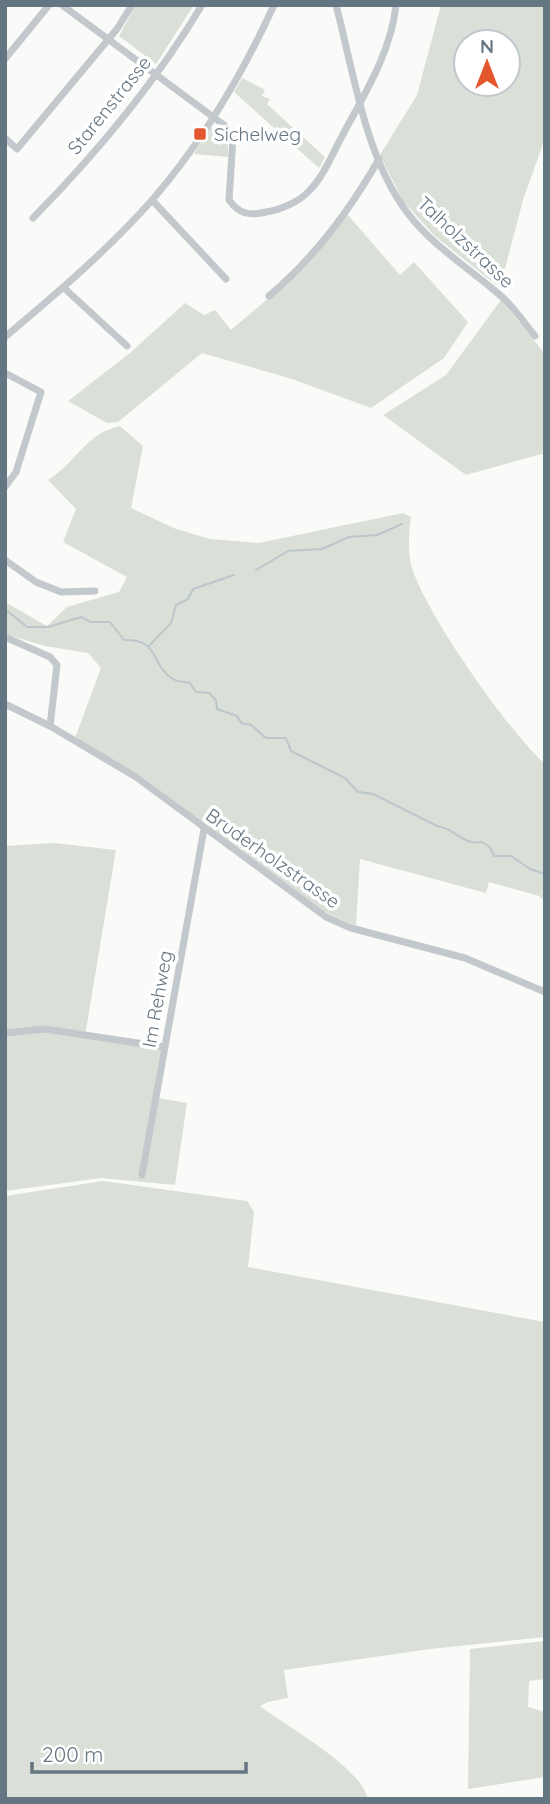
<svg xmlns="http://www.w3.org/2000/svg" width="550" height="1804" font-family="Quicksand,sans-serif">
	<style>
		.green { fill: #dadfd7; fill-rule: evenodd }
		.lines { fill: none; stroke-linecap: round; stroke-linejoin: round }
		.stream { stroke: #bbc7cb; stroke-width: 2 }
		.minor { stroke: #c3c8cc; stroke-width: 7 }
		.poi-dot { fill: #e4572e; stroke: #fff; stroke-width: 2.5 }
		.labels { text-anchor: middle; stroke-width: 7; stroke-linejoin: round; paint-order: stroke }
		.street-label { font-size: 19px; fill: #657683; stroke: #fff }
		.poi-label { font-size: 19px; fill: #657683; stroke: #fff; text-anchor: start }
	</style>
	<rect width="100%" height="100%" fill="#fafaf8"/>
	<!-- green -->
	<path class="green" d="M136,5H194L156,64L119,36Z
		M441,5H545V138L523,200L501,284L496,285L435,236L403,201L380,155L417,95ZM466,42H508V84H466Z
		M242,78L265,90L262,96L270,99L267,104L325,157L319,168L234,92Z
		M219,126L228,140V157L194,154L210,128Z
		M347,214L400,275L414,262L468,322L444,358L371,408L292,379L202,353L118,422L107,423L68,401L130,353L185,303L204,315L215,310L231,330L299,272Z
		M501,300L545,354V453L466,475L383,415L446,375Z
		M120,426L143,446L131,508L176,529L210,539L259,543L403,513L411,517C409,530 408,546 410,560C417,602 511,735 545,764V901L539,896L489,882L486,893L360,859L356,926L314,907L145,779L75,738L101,668L88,653L45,646L5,634V602L47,626L67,607L119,592L127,577L63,542L76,509L48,480C75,464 87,432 120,426Z
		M54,843L116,850L85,1036L161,1048L153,1097L187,1103L175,1185L101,1178L5,1191V846Z
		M103,1181L247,1201L254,1212L248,1267L545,1322V1637L430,1649L284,1670L288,1698L268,1702L260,1706C287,1727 360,1766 368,1799H5V1196Z
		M545,1641V1679L529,1681L528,1707L545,1712V1777L468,1789L470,1649Z"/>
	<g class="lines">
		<!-- stream -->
		<path class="stream" d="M256,570L288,551L322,549L349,537L377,535L402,524
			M5,609L27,627H48L81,617L91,622H110L124,640C161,639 149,664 173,679C178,682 185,682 190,683L196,692L209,693L216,700L217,709L237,716L241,723L251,725L266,738H286L291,751L345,778L358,792L373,794L437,826C455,828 463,846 482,842L490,847L494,856H511L530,869L545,874
			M149,646L171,623L176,605L188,599L193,589L234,575"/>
		<!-- minor -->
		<path class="minor" d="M62,5L224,125L233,137L229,200C239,214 249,216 266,212C280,210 299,202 309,191C323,177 331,157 340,140C362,98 391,54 396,5
			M336,5C354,73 364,153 406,211C430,244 470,269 501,296C514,307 524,323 535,336
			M5,59L49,5
			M5,138L17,149L117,29L132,5
			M152,200L226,279
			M33,218C96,154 156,82 202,5
			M63,287L127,346
			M269,296C314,258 350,210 379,159
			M5,337C56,294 109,249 153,199C202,142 243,73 274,5
			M5,373L41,392L16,472L5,487
			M5,560L36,582L61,592L95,591
			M5,637L50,657L57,665L50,726
			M5,704L50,726L136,777L326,917L351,928L465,958L545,992
			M5,1033L45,1029L164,1047
			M142,1175L204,829"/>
	</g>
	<!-- markers -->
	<rect class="poi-dot" x="193" y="127" width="14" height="14" rx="3.5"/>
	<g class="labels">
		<!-- street labels -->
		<g class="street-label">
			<text transform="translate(109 105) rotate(-51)" y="7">Starenstrasse</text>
			<text transform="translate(466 242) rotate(43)" y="7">Talholzstrasse</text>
			<text transform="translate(273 858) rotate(35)" y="7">Bruderholzstrasse</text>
			<text transform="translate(157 999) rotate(-80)" y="7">Im Rehweg</text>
		</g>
		<!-- poi labels -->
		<g class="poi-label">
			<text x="214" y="141">Sichelweg</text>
		</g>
	</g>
	<!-- border -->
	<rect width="550" height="1804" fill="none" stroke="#657683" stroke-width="14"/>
	<!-- north arrow -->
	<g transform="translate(487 63)"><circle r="33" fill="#ffffff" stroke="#c1c8cd" stroke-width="2"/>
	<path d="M0-5L12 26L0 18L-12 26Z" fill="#e4572e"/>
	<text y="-10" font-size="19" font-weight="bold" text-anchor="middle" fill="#657683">N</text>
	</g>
	<!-- scale -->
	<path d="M32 1762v10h214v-10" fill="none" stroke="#657683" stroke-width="3.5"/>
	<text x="42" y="1762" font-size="21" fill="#657683" stroke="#ffffff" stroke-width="5" paint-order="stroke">200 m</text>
</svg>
